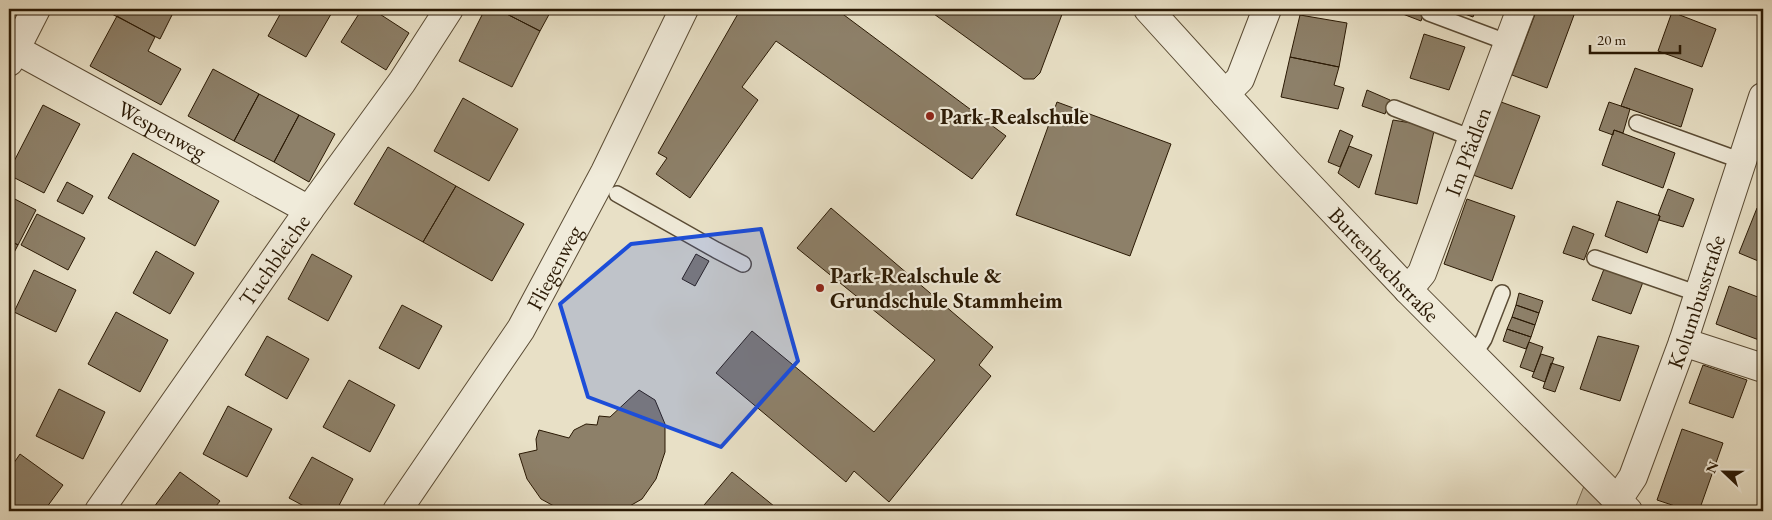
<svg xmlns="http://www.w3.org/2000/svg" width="1772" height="520" font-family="'EB Garamond',serif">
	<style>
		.green { fill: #c8bea5; stroke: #796c54 }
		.building { fill: #8d8069; stroke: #2a1904 }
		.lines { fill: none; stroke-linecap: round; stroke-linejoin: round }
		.service-casing { stroke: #5a4b34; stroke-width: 18 }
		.minor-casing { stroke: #5a4b34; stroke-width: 30 }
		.service { stroke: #f0ebda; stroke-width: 15 }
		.minor { stroke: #f0ebda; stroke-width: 28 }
		.marked { fill: #1d4ed8; fill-opacity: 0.2; stroke: #1d4ed8; stroke-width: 4; stroke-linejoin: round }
		.poi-dot { fill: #8f2418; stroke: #f0ebda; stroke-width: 2 }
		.labels { text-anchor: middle; stroke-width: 4.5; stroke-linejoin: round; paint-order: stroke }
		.poi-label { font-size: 22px; font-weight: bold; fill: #2a1904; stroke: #f0ebda; text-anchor: start }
		.street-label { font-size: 22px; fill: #2a1904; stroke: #f0ebda }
	</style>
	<rect width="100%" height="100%" fill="#e8e0c6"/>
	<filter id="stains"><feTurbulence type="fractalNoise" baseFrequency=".004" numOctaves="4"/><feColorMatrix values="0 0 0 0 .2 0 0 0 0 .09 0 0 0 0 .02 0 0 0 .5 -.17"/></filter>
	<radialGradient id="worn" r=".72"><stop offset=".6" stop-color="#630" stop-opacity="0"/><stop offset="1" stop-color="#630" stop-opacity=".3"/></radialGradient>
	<!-- green -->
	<path class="green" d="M1584,486L1609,511H1574Z"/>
	<!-- building -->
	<path class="building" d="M110,9H175L160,39L108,12Z
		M283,9H334L306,57L268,36Z
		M362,9H372L409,33L386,70L341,42Z
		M485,9H497L540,31L512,87L459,61Z
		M497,9H552L540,31Z
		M734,9H836L1006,136L972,179L776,41L742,87L758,100L690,198L656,174L667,158L658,153L739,12Z
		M927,9H1064L1040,73L1034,79H1024Z
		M1396,9H1425L1421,21L1395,11Z
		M1451,9H1476L1473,17Z
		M1537,9H1557L1574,15L1547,88L1512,75Z
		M1672,12L1716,29L1702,67L1658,51Z
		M1300,15L1347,23L1339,67L1290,57Z
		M117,16L155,37L148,51L181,69L161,105L90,66Z
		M1424,34L1465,47L1449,90L1410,78Z
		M1290,57L1339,67L1334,85L1344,88L1338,109L1281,97Z
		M1635,68L1693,89L1681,127L1621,106Z
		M213,69L259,94L234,141L188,116Z
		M1367,90L1390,100L1385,114L1362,106Z
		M259,94L299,115L274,162L234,141Z
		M463,98L518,129L489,181L434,151Z
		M1057,102L1171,144L1130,256L1016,215Z
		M1501,102L1540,116L1512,189L1473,175Z
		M1609,102L1630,109L1623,133L1614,130L1613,135L1599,130Z
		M43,105L80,124L44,193L9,175V171Z
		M299,115L335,134L309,182L274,162Z
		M1393,120L1435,127L1417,204L1375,194Z
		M1340,130L1353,136L1340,167L1328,162Z
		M1614,130L1675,153L1663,188L1602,165Z
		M1349,146L1372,155L1359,188L1338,173Z
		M388,147L456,186L423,242L354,204Z
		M133,153L219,201L195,246L108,198Z
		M67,182L93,196L83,214L57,201Z
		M456,186L524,224L492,281L423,242Z
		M1668,189L1694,199L1683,227L1659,220L1660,216L1658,215Z
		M9,196L36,210L18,245L9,240Z
		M1467,199L1515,216L1492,281L1444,264Z
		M1617,201L1660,216L1647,253L1605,236Z
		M831,208L993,347L979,365L991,376L889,502L854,471L846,482L716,373L752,331L874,432L935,360L797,248Z
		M1757,208L1763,211V263L1739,253Z
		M37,214L85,238L68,270L21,245Z
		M1573,226L1594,234L1584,260L1563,253Z
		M9,240L18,245L9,262Z
		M156,251L194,273L170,314L133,293Z
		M312,254L352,276L328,321L288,299Z
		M696,254L709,261L695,286L682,279Z
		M1604,269L1643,282L1631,314L1592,300Z
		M34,270L76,290L56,332L14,312Z
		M1729,286L1763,299V329L1759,340L1716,324Z
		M1519,293L1543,301L1539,313L1516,305Z
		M402,305L442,326L419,369L379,348Z
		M1516,305L1539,313L1535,325L1512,317Z
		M116,312L168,340L140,392L88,364Z
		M1512,317L1535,325L1531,337L1507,329Z
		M1507,329L1531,337L1526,349L1503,341Z
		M267,336L309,359L287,399L245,375Z
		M1598,336L1639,346L1620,401L1580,389Z
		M1529,342L1543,347L1534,372L1520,367Z
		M1541,354L1554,358L1545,382L1532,377Z
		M1551,363L1564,367L1555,392L1543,388Z
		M1703,365L1747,380L1733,418L1689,403Z
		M349,380L395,405L370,452L323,427Z
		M59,389L105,412L83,459L36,436Z
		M639,390L655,400L665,424V452L656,479L642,499L621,511H563L541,499L527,479L519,454L537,450L536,439L539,430L569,438L574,430L586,424L597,425L599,416L610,417Z
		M228,406L272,429L247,477L203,454Z
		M1682,429L1723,443L1699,511H1690L1657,500Z
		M20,454L63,485L44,511H9V470Z
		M312,457L353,479L336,511H313L289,498Z
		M180,472L220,501L212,511H151Z
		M732,472L769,502L780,511H699Z"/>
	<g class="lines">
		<defs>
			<path id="service" d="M1429,13L1509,43
				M1394,108L1459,133L1473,140
				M1637,123L1742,161
				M617,194L716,250L743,264
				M1595,258L1699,294
				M1473,356L1484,339L1502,293"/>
			<g id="minor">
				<path id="s1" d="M1148,9L1286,161L1408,290L1628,511"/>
				<path id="s2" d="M15,49L309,210"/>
				<path d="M9,62L36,9"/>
				<path d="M1225,94L1240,79L1267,9"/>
				<path id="s3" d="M1408,290L1422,273L1521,9"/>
				<path d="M1683,342L1763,368"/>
				<path id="s4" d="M1617,501L1633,477L1683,342L1763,97"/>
				<path id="s5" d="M99,511L309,210L402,82L449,9"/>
				<path id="s6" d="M397,511L521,329L605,172L684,9"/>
			</g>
		</defs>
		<!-- service casing -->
		<use href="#service" class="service-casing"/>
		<!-- minor casing -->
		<use href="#minor" class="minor-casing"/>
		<!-- service -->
		<use href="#service" class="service"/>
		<!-- minor -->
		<use href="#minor" class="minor"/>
	</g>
	<!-- marked area -->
	<path class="marked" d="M761,229L798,361L721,447L588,397L560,304L631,244Z"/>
	<!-- markers -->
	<g class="poi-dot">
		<circle cx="930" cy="116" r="5"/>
		<circle cx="820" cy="288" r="5"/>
	</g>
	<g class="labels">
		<!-- poi labels -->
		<g class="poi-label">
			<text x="940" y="124">Park-Realschule</text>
			<text x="830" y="283">Park-Realschule &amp;<tspan x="830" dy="25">Grundschule Stammheim</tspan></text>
		</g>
		<!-- street labels -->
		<g class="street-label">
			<text dy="8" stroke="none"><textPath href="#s2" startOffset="168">Wespenweg</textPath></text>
			<text dy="8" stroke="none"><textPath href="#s3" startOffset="152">Im Pfädlen</textPath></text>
			<text dy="8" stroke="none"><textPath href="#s5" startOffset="306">Tuchbleiche</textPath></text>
			<text dy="8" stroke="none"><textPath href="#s1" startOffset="348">Burtenbachstraße</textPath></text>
			<text dy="8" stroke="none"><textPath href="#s6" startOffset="290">Fliegenweg</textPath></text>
			<text dy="8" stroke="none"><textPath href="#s4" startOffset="215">Kolumbusstraße</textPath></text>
		</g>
	</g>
	<!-- margin -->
	<rect width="1772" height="520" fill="none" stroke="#e8e0c6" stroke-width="30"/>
	<rect x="10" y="10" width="1752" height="500" fill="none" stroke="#2a1904" stroke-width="2.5"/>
	<rect x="15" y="15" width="1742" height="490" fill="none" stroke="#2a1904"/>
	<!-- north arrow -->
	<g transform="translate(1724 472) rotate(292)" stroke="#f0ebda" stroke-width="4" paint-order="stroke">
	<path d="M0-4L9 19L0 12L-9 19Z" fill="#2a1904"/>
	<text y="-8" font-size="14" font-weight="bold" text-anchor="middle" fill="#2a1904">N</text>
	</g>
	<!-- scale -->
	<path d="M1590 45v8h90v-8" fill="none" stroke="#2a1904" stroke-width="2.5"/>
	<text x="1597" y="45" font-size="15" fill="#2a1904" stroke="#f0ebda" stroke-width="4" paint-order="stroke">20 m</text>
	<rect width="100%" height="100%" filter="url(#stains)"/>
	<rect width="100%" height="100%" fill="url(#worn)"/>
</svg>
